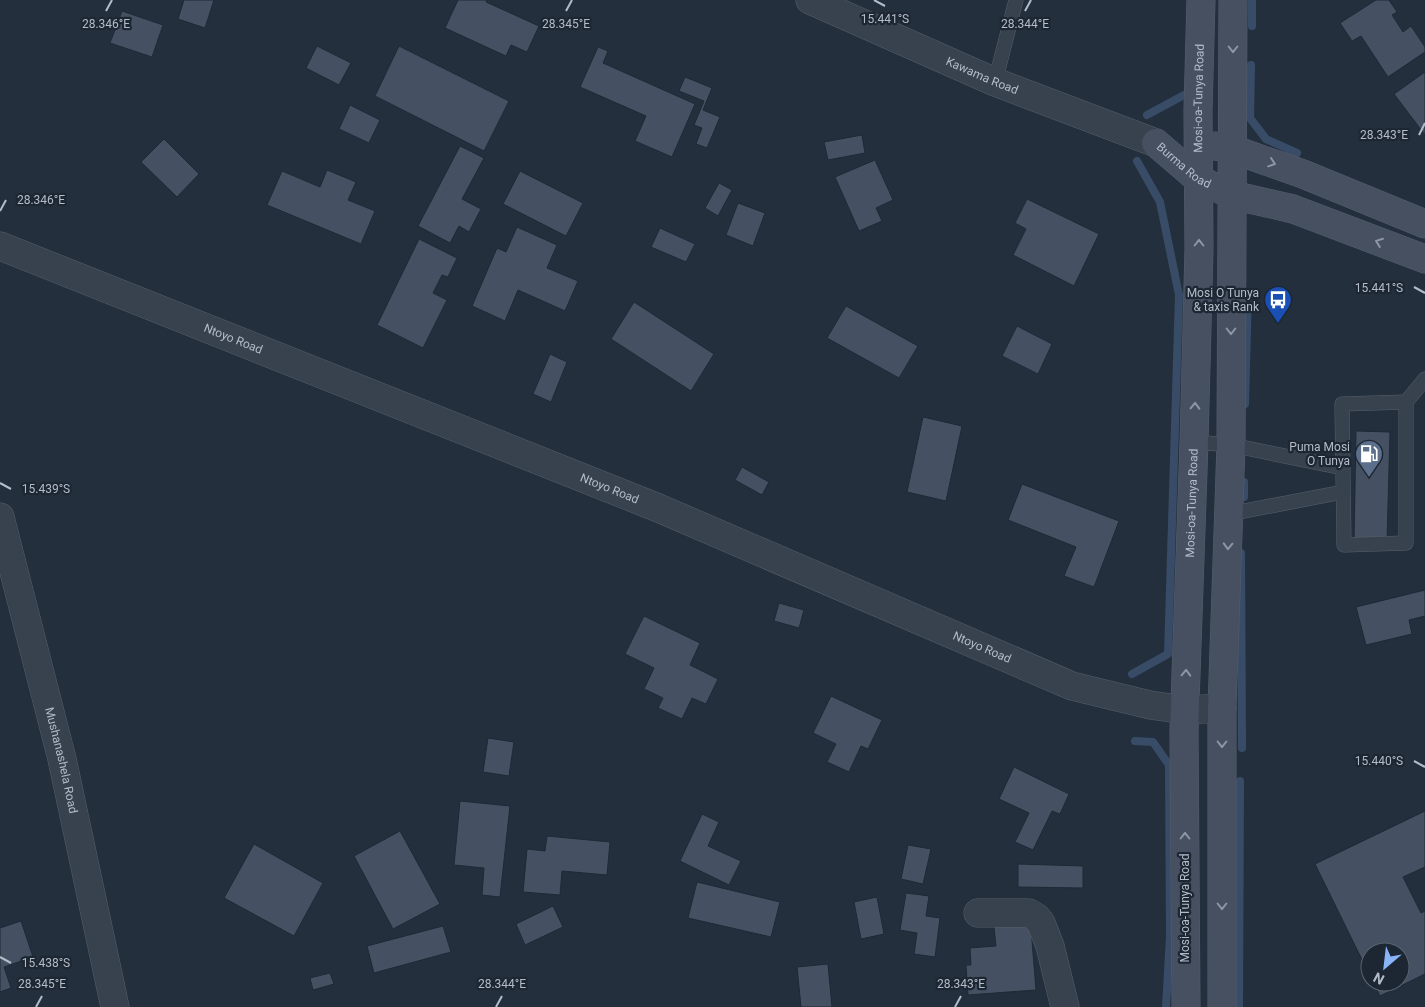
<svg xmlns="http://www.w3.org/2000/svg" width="1425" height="1007" font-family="Roboto,sans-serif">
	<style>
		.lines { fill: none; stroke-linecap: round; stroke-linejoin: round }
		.stream { stroke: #394c67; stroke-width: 8 }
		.building { fill: #455162; stroke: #1f2835 }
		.service-casing { stroke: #565f6c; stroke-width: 15 }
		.minor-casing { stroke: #565f6c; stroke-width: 29 }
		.secondary-casing { stroke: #565f6c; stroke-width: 29 }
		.service { stroke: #38414e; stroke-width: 14 }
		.minor { stroke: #38414e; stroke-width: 28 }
		.secondary { stroke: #465061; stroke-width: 28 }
		.oneway { stroke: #8e96a5 }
		.ticks { fill: none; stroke: #b4bcc9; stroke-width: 2 }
		.labels { text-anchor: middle; stroke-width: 4.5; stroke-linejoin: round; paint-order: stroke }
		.street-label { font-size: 12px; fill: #b4bcc9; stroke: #1d2633 }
		.poi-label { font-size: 12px; fill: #b4bcc9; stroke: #1d2633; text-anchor: end }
		.ticks-label { font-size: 12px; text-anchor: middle; fill: #b4bcc9; stroke: #1d2633; stroke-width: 4.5; stroke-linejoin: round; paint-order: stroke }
	</style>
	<rect width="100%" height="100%" fill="#242f3e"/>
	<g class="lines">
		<!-- stream -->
		<path class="stream" d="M1252,26V0
			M1251,65L1250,118L1266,139L1297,153
			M1147,115L1184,95
			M1245,404L1248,292
			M1244,482V497
			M1241,553L1242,748
			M1132,674L1168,654L1179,295L1160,202L1137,161
			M1135,741L1153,742L1169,765L1170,937L1166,1007
			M1239,1007L1240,781"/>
	</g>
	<!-- building -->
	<path class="building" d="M184,0H214L205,28L178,19Z
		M458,0H487L486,2L539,26L527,52L511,45L506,56L445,28Z
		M1376,0H1389L1397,12L1392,15L1403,32L1411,26L1425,47V52L1388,77L1361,36L1352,41L1340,23Z
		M122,11L163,25L152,57L110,43Z
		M317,46L351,63L339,85L306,68Z
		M399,46L509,101L484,151L375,96Z
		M598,47L608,51L603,63L695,104L672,157L635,141L646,116L580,87Z
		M1425,72V135L1394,94Z
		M685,77L712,88L703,110L720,117L707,148L696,144L702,128L694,125L704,101L679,91Z
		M350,105L380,120L369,143L339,129Z
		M862,135L865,153L828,160L824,142Z
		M164,139L199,174L177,197L141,162Z
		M460,146L484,158L462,199L481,209L469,232L459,226L450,243L418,226Z
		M875,160L893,200L876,208L882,221L859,231L835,177Z
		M327,170L356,182L348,200L375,211L361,244L267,205L282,171L320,187Z
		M520,171L583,203L566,236L503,204Z
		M719,183L732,190L718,216L705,208Z
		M1027,199L1099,234L1074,286L1013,255L1026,229L1015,223Z
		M738,203L765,213L753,246L726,235Z
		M517,227L557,245L547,268L578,281L565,311L518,290L505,321L472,306L497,248L506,252Z
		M660,228L695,244L686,262L651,247Z
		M419,239L457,258L448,277L442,275L433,293L447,300L423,348L377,325Z
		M634,302L714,354L691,391L611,339Z
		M846,306L918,346L899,378L827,338Z
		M1017,326L1052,344L1038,374L1002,356Z
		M550,354L567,362L551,402L533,394Z
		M923,417L962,426L946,501L907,492Z
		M1356,431L1390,432L1387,542L1354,541Z
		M742,467L769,482L762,495L735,480Z
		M1022,484L1119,521L1094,587L1064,576L1076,547L1008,520Z
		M1425,590V616L1409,620L1412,634L1366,645L1356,607Z
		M779,603L804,610L799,628L774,621Z
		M644,616L700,643L690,665L718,679L706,704L692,698L682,719L658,708L663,698L644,689L654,668L625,654Z
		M831,696L882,720L868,749L861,746L849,772L827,762L836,744L813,733Z
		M488,738L514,742L509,776L483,772Z
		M1014,767L1069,794L1060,814L1052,811L1033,850L1015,842L1029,813L999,799Z
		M460,801L510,806L500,897L482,895L484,868L454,865Z
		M1425,811V867L1403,877L1421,913L1425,911V974L1380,996L1373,982H1400V952H1370V976L1315,864Z
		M702,814L719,822L708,846L741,861L729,885L680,861Z
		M400,831L440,904L393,929L354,856Z
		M547,836L610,842L607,875L562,871L560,895L523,892L527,849L545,851Z
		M254,844L323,883L294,936L224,898Z
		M908,845L931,849L923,884L901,879Z
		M1018,864L1083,866V888L1018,887Z
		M697,882L780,902L771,937L688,918Z
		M906,893L929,896L926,916L940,918L935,957L914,954L917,933L900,930Z
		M877,897L884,934L861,939L854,902Z
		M553,906L563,927L525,945L516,924Z
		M1030,916L1036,990L968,995L966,965H971L970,948L996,946L993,918Z
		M21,921L33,957L4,967L11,988L0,992V928Z
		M443,926L451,952L374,973L367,946Z
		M828,964L832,1007H801L797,967Z
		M330,973L334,984L313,990L310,978Z"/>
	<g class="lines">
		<defs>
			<path id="service" d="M995,82L1016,0
				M1406,402L1342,404L1344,545L1406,543V402L1425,379
				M1194,442L1231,445L1343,468
				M1229,514L1343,492"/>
			<g id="minor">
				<path id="s1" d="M810,0L995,82L1156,143"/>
				<path id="s2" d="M0,246L656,507L1072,686L1150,705L1185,710L1222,708"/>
				<path id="s3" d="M0,517L62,759L115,1007"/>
				<path d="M978,913H1029L1036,917L1041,923L1050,946L1065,1007"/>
			</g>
			<g id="secondary">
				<path id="s4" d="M1156,143L1198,179L1232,195L1293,209L1425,259"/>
				<path d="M1215,146L1232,149L1303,174L1425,224"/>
				<path id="s5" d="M1186,1007L1184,732L1194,442L1199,249L1198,111L1201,0"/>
				<path d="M1222,1007V708L1231,445L1233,0"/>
			</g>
		</defs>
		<!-- service casing -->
		<use href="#service" class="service-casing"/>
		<!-- minor casing -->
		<use href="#minor" class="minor-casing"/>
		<!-- secondary casing -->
		<use href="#secondary" class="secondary-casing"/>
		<!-- service -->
		<use href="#service" class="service"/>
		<!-- minor -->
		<use href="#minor" class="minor"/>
		<!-- secondary -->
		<use href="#secondary" class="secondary"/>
	</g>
	<!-- one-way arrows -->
	<defs><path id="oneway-chevron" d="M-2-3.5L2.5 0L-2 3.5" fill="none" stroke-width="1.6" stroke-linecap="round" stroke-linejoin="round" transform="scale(1.25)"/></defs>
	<g class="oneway">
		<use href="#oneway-chevron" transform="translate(1233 49) rotate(90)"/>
		<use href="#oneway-chevron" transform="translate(1272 163) rotate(19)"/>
		<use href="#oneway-chevron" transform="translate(1379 242) rotate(-159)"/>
		<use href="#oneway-chevron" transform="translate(1199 243) rotate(-90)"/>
		<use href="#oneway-chevron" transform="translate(1231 331) rotate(90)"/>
		<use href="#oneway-chevron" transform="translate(1195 406) rotate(-89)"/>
		<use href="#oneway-chevron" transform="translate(1228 546) rotate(92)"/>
		<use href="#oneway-chevron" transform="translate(1186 673) rotate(-88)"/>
		<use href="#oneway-chevron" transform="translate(1222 744) rotate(90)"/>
		<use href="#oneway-chevron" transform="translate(1185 836) rotate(-90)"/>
		<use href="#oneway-chevron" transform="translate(1222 906) rotate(90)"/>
	</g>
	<!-- ticks -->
	<path class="ticks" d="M874,0L885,6M106,11L112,0M566,11L572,0M1025,11L1031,0M1419,135L1425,123M0,211L6,200M1414,287L1425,293M0,483L11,489M1414,761L1425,767M0,957L11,963M36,1007L42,996M496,1007L502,996M955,1007L961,996"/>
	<!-- icons -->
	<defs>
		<symbol id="bus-pin" viewBox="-11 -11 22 30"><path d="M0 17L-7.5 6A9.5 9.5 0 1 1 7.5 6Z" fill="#1a4fb4" stroke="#1d2633"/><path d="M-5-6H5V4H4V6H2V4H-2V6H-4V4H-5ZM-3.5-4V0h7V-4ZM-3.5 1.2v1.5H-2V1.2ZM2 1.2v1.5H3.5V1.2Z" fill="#fff"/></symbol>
		<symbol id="fuel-pin" viewBox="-11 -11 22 30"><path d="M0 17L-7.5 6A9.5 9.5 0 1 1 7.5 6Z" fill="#5c6f8a" stroke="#1d2633"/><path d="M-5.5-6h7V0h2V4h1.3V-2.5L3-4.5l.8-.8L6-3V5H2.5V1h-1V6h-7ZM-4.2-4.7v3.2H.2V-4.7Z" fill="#fff"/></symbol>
	</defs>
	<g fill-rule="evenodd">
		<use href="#bus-pin" x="1262" y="284" width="32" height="43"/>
		<use href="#fuel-pin" x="1353" y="438" width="32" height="43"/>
	</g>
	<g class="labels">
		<!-- street labels -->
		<g class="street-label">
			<text dy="4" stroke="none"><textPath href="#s1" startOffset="188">Kawama Road</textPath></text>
			<text dy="4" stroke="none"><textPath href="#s5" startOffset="909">Mosi-oa-Tunya Road</textPath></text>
			<text dy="4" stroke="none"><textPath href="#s4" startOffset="36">Burma Road</textPath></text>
			<text dy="4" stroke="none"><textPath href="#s2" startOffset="251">Ntoyo Road</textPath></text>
			<text dy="4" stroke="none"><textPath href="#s2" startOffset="656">Ntoyo Road</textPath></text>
			<text dy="4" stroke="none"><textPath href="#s5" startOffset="504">Mosi-oa-Tunya Road</textPath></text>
			<text dy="4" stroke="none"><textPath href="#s2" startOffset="1061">Ntoyo Road</textPath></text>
			<text dy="4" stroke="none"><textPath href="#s3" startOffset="251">Mushanashela Road</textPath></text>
			<text transform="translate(1185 908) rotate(-90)" y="4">Mosi-oa-Tunya Road</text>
		</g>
		<!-- poi labels -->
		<g class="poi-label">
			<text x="1259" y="297">Mosi O Tunya<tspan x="1259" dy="14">&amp; taxis Rank</tspan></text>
			<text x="1350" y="451">Puma Mosi<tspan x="1350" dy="14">O Tunya</tspan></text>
		</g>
	</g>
	<g class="ticks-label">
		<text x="885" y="23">15.441°S</text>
		<text x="106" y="28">28.346°E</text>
		<text x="566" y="28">28.345°E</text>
		<text x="1025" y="28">28.344°E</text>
		<text x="1384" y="139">28.343°E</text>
		<text x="41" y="204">28.346°E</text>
		<text x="1379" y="292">15.441°S</text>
		<text x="46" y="493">15.439°S</text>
		<text x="1379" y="765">15.440°S</text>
		<text x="46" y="967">15.438°S</text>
		<text x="42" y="988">28.345°E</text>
		<text x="502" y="988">28.344°E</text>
		<text x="961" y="988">28.343°E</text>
	</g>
	<!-- north arrow -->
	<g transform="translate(1385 967) rotate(208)"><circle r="24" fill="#1d2633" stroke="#59626f"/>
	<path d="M0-4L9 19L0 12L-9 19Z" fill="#8ab4f8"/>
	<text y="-8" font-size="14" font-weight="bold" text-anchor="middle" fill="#b4bcc9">N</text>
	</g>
</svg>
